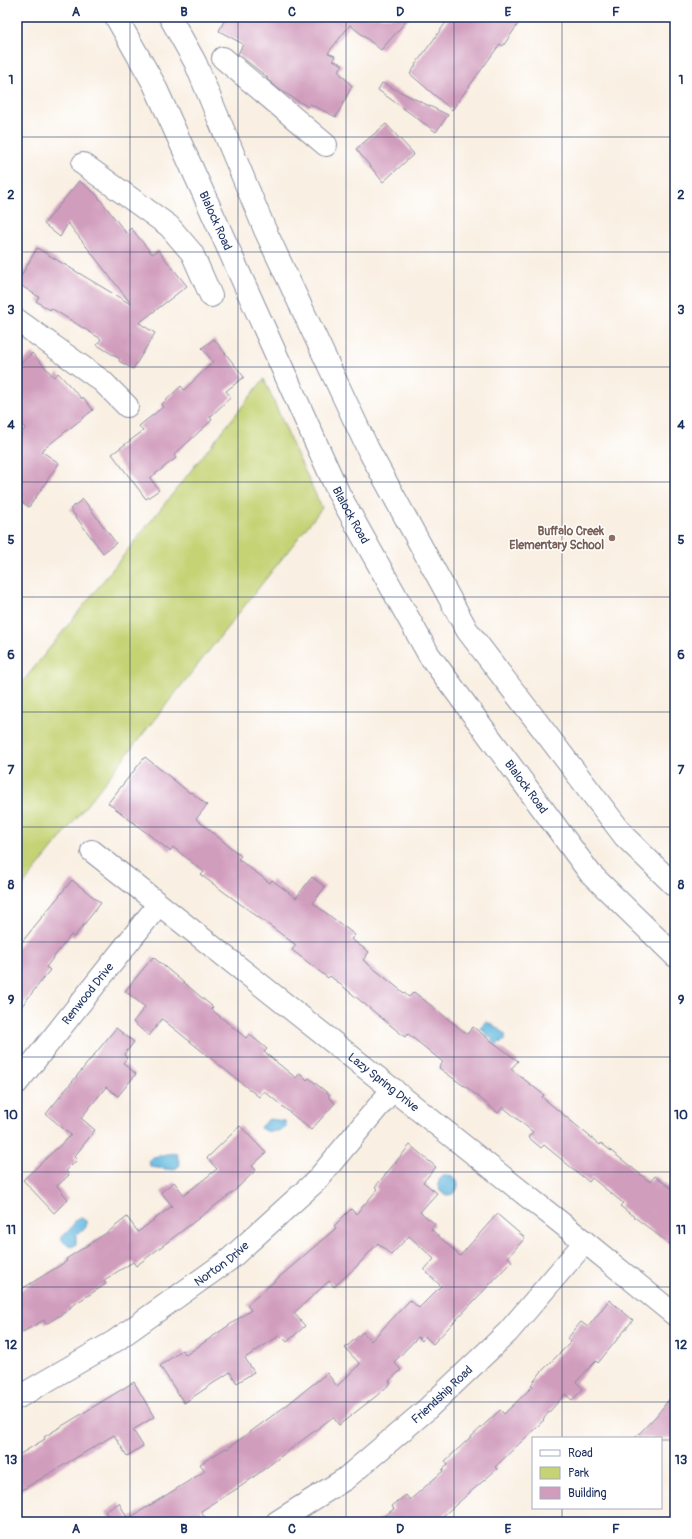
<svg xmlns="http://www.w3.org/2000/svg" width="692" height="1539" font-family="Pangolin,sans-serif">
	<style>
		.green { fill: #c5d375; stroke: #70816a }
		.water { fill: #63b8df; stroke: #3f749e }
		.building { fill: #d19dbd }
		.lines { fill: none; stroke-linecap: round; stroke-linejoin: round }
		.minor-casing { stroke: #8a8fa0; stroke-width: 24 }
		.major-casing { stroke: #8a8fa0; stroke-width: 24 }
		.minor { stroke: #fff; stroke-width: 22 }
		.major { stroke: #fff; stroke-width: 22 }
		.grid { fill: none; stroke: #1b2f5e; stroke-width: 1; stroke-opacity: 0.55 }
		.education-dot { fill: #8d6e63; stroke: #fff; stroke-width: 1.5 }
		.labels { text-anchor: middle; stroke-width: 3; stroke-linejoin: round; paint-order: stroke }
		.street-label { font-size: 12px; fill: #1b2f5e; stroke: #fff }
		.education-label { font-size: 12px; font-weight: bold; fill: #785e54; stroke: #fff; text-anchor: end }
		.neatline { fill: none; stroke: #1b2f5e; stroke-width: 1.5 }
		.grid-label { font-size: 13px; text-anchor: middle; font-weight: bold; fill: #1b2f5e }
	</style>
	<rect width="100%" height="100%" fill="#fff"/>
	<filter id="ink" filterUnits="userSpaceOnUse"><feTurbulence type="fractalNoise" baseFrequency=".025" numOctaves="2"/><feDisplacementMap in="SourceGraphic" scale="8" xChannelSelector="R" yChannelSelector="G"/><feConvolveMatrix kernelMatrix="1 2 1 2 8 2 1 2 1" color-interpolation-filters="sRGB"/></filter>
	<filter id="wash" filterUnits="userSpaceOnUse"><feTurbulence type="fractalNoise" baseFrequency=".012" numOctaves="4" result="noise"/><feDisplacementMap in="SourceGraphic" scale="16" xChannelSelector="R" yChannelSelector="G"/><feGaussianBlur stdDeviation="0.9" result="paint"/><feColorMatrix in="noise" values="0 0 0 0 0 0 0 0 0 0 0 0 0 0 0 0 0 1.4 0 .05"/><feComposite in="paint" operator="in"/></filter>
	<g filter="url(#wash)">
		<rect width="100%" height="100%" fill="#f9efe2"/>
		<!-- green -->
		<path class="green" d="M264,379L294,448L322,508L17,893V689Z"/>
		<!-- water -->
		<path class="water" d="M485,1022C490,1022 503,1031 506,1036L504,1041L498,1043L497,1046L490,1045L493,1040L483,1031L481,1028Z
			M269,1119L285,1121L286,1127C279,1132 268,1134 260,1128L261,1126Z
			M172,1153L177,1154L180,1165L174,1170L150,1167L149,1160L153,1157Z
			M438 1185a10 10 0 1 1 20 0a10 10 0 1 1-20 0Z
			M78,1218H82L86,1221C88,1229 82,1231 76,1235V1244L72,1247C67,1245 63,1243 61,1237C64,1233 66,1234 69,1230C73,1227 74,1221 78,1218Z"/>
		<g id="blocks">
			<!-- building -->
			<path class="building" d="M226,17H410L381,50L350,25L328,53L335,56L333,60L343,65L338,71L352,86L336,117L310,104L308,107L280,90L267,79L268,78L238,54L243,44L219,31Z
				M450,17H523L503,46L500,44L452,110L410,74L416,65H415Z
				M382,83L448,115L436,132L378,90Z
				M386,124L414,154L383,182L356,149Z
				M79,181L96,194L126,233L131,228L152,254L158,250L187,286L139,323L155,333L133,369L119,361L120,359L97,345L101,339L51,308L50,310L36,301L39,297L17,283L37,248L132,305L68,223L60,237L44,224Z
				M214,339L244,377L226,391L231,397L210,417L212,420L174,455L176,458L150,478L159,490L146,499L112,454L143,431L139,426L163,407L161,405L181,386L184,390L213,362L202,348Z
				M32,353L54,377L58,373L82,399L83,397L93,410L41,451L59,463L29,507L17,499V442L25,428L17,419V367Z
				M83,499L116,543L103,553L70,509Z
				M145,757L190,793L191,792L207,805L196,819L241,856L238,859L270,883L272,880L296,898L312,877L325,887L313,903L355,935L351,939L369,952L363,960L409,997L414,992L467,1034L473,1027L518,1061L511,1069L544,1095L542,1097L600,1145L601,1143L650,1182L655,1176L675,1191V1248L620,1206L623,1203L592,1178L589,1182L544,1145L541,1148L528,1137L533,1132L503,1107L498,1113L464,1085V1086L439,1068L443,1062L408,1034L405,1037L330,976L328,978L292,950L296,945L201,875L204,872L173,847L170,851L108,803Z
				M72,880L101,903L74,937L71,935L46,967L50,970L17,1012V948Z
				M153,957L213,1007L211,1009L246,1038L249,1034L267,1049L264,1052L296,1078L300,1073L307,1080L309,1078L330,1095L328,1097L335,1103L311,1130L264,1091L259,1097L162,1019L149,1036L133,1022L145,1007L125,991Z
				M116,1028L134,1042L124,1055L127,1058L123,1063L136,1074L118,1096L106,1087L81,1118L95,1130L74,1157L77,1160L66,1171L69,1175L57,1186L68,1199L54,1213L23,1180L71,1135L46,1114Z
				M240,1126L266,1153L252,1166L256,1170L233,1192L136,1266L133,1262L104,1280L106,1284L70,1307V1309L46,1324L44,1320L17,1335V1292L67,1261L66,1259L108,1232L127,1217L138,1232L172,1206L161,1192L174,1182L184,1195L217,1169L207,1158Z
				M410,1145L436,1167L423,1182L437,1193L420,1212L435,1224L431,1229L460,1256L497,1214L525,1238L508,1257L512,1261L433,1344L425,1336L422,1341L418,1337L394,1362L401,1370L389,1381L391,1383L375,1397L339,1425L333,1417L243,1485L201,1511L208,1522H112L105,1512L119,1503L128,1519L205,1471L200,1464L226,1448L227,1449L287,1405L327,1373L337,1386L360,1364L345,1348L363,1332L371,1341L410,1300L419,1308L441,1286L424,1270L434,1259L409,1236L391,1255L378,1243L357,1266L334,1287L329,1281L294,1313L305,1326L287,1342L280,1335L245,1358L254,1372L237,1383L230,1372L184,1403L160,1366L182,1350L186,1355L251,1310L247,1305L336,1228L334,1226L351,1209L356,1214L378,1189L375,1187Z
				M609,1300L633,1320L598,1363L596,1361L576,1382L583,1389L572,1400L565,1394L543,1419L544,1420L495,1467L497,1469L436,1522H375L394,1509L392,1506L406,1495L410,1500L443,1471L442,1470L448,1465L445,1461L500,1410L504,1414L533,1386L531,1385L542,1371L571,1342L567,1339L581,1322L588,1327Z
				M134,1382L154,1417L133,1430L143,1446L127,1456L114,1435L17,1493V1456L45,1439L44,1437Z
				M675,1392V1438H635L657,1415Z"/>
		</g>
	</g>
	<g filter="url(#ink)">
		<use href="#blocks" fill-opacity="0" stroke="#8a8fa0" stroke-width="1"/>
		<g class="lines">
			<defs>
				<g id="minor">
					<path d="M223,58L326,145"/>
					<path d="M83,164L169,226L192,253L211,296"/>
					<path d="M17,320L102,381L127,406"/>
					<path id="s1" d="M92,851L585,1242L675,1315"/>
					<path id="s2" d="M17,1083L158,905"/>
					<path id="s3" d="M17,1398L115,1341L230,1259L316,1181L393,1089"/>
					<path id="s4" d="M277,1522L345,1479L425,1411L508,1332L585,1242"/>
				</g>
				<g id="major">
					<path id="s5" d="M116,17L154,84L339,494L429,655L590,873L675,956"/>
					<path d="M170,17L195,62L265,230L368,449L467,630L625,837L675,886"/>
				</g>
			</defs>
			<!-- minor casing -->
			<use href="#minor" class="minor-casing"/>
			<!-- major casing -->
			<use href="#major" class="major-casing"/>
			<!-- minor -->
			<use href="#minor" class="minor"/>
			<!-- major -->
			<use href="#major" class="major"/>
		</g>
	</g>
	<!-- grid -->
	<path class="grid" d="M130,17V1522M238,17V1522M346,17V1522M454,17V1522M562,17V1438M17,137H675M17,252H675M17,367H675M17,482H675M17,597H675M17,712H675M17,827H675M17,942H675M17,1057H675M17,1172H675M17,1287H675M17,1402H675M562,1508V1522"/>
	<!-- markers -->
	<circle class="education-dot" cx="612" cy="538" r="4"/>
	<g class="labels">
		<!-- street labels -->
		<g class="street-label">
			<text dy="4" stroke="none"><textPath href="#s5" startOffset="227">Blalock Road</textPath></text>
			<text dy="4" stroke="none"><textPath href="#s5" startOffset="551">Blalock Road</textPath></text>
			<text dy="4" stroke="none"><textPath href="#s5" startOffset="875">Blalock Road</textPath></text>
			<text dy="4" stroke="none"><textPath href="#s2" startOffset="114">Renwood Drive</textPath></text>
			<text dy="4" stroke="none"><textPath href="#s1" startOffset="372">Lazy Spring Drive</textPath></text>
			<text dy="4" stroke="none"><textPath href="#s3" startOffset="245">Norton Drive</textPath></text>
			<text dy="4" stroke="none"><textPath href="#s4" startOffset="209">Friendship Road</textPath></text>
		</g>
		<!-- education labels -->
		<g class="education-label">
			<text x="604" y="535">Buffalo Creek<tspan x="604" dy="14">Elementary School</tspan></text>
		</g>
	</g>
	<!-- margin -->
	<rect width="692" height="1539" fill="none" stroke="#fff" stroke-width="44"/>
	<!-- legend -->
	<rect x="532" y="1437" width="130" height="72" fill="#ffffff" stroke="#a4acbf"/>
	<rect x="540" y="1450" width="20" height="6" fill="#ffffff" stroke="#a4acbf"/>
	<text x="568" y="1457" font-size="12" fill="#1b2f5e">Road</text>
	<rect x="540" y="1467" width="20" height="12" fill="#c5d375" stroke="#a4acbf"/>
	<text x="568" y="1477" font-size="12" fill="#1b2f5e">Park</text>
	<rect x="540" y="1487" width="20" height="12" fill="#d19dbd" stroke="#a4acbf"/>
	<text x="568" y="1497" font-size="12" fill="#1b2f5e">Building</text>
	<rect x="22" y="22" width="648" height="1495" class="neatline"/>
	<g class="grid-label">
		<text x="76" y="16">A</text>
		<text x="184" y="16">B</text>
		<text x="292" y="16">C</text>
		<text x="400" y="16">D</text>
		<text x="508" y="16">E</text>
		<text x="616" y="16">F</text>
		<text x="11" y="84">1</text>
		<text x="681" y="84">1</text>
		<text x="11" y="199">2</text>
		<text x="681" y="199">2</text>
		<text x="11" y="314">3</text>
		<text x="681" y="314">3</text>
		<text x="11" y="429">4</text>
		<text x="681" y="429">4</text>
		<text x="11" y="544">5</text>
		<text x="681" y="544">5</text>
		<text x="11" y="659">6</text>
		<text x="681" y="659">6</text>
		<text x="11" y="774">7</text>
		<text x="681" y="774">7</text>
		<text x="11" y="889">8</text>
		<text x="681" y="889">8</text>
		<text x="11" y="1004">9</text>
		<text x="681" y="1004">9</text>
		<text x="11" y="1119">10</text>
		<text x="681" y="1119">10</text>
		<text x="11" y="1234">11</text>
		<text x="681" y="1234">11</text>
		<text x="11" y="1349">12</text>
		<text x="681" y="1349">12</text>
		<text x="11" y="1464">13</text>
		<text x="681" y="1464">13</text>
		<text x="76" y="1533">A</text>
		<text x="184" y="1533">B</text>
		<text x="292" y="1533">C</text>
		<text x="400" y="1533">D</text>
		<text x="508" y="1533">E</text>
		<text x="616" y="1533">F</text>
	</g>
</svg>
